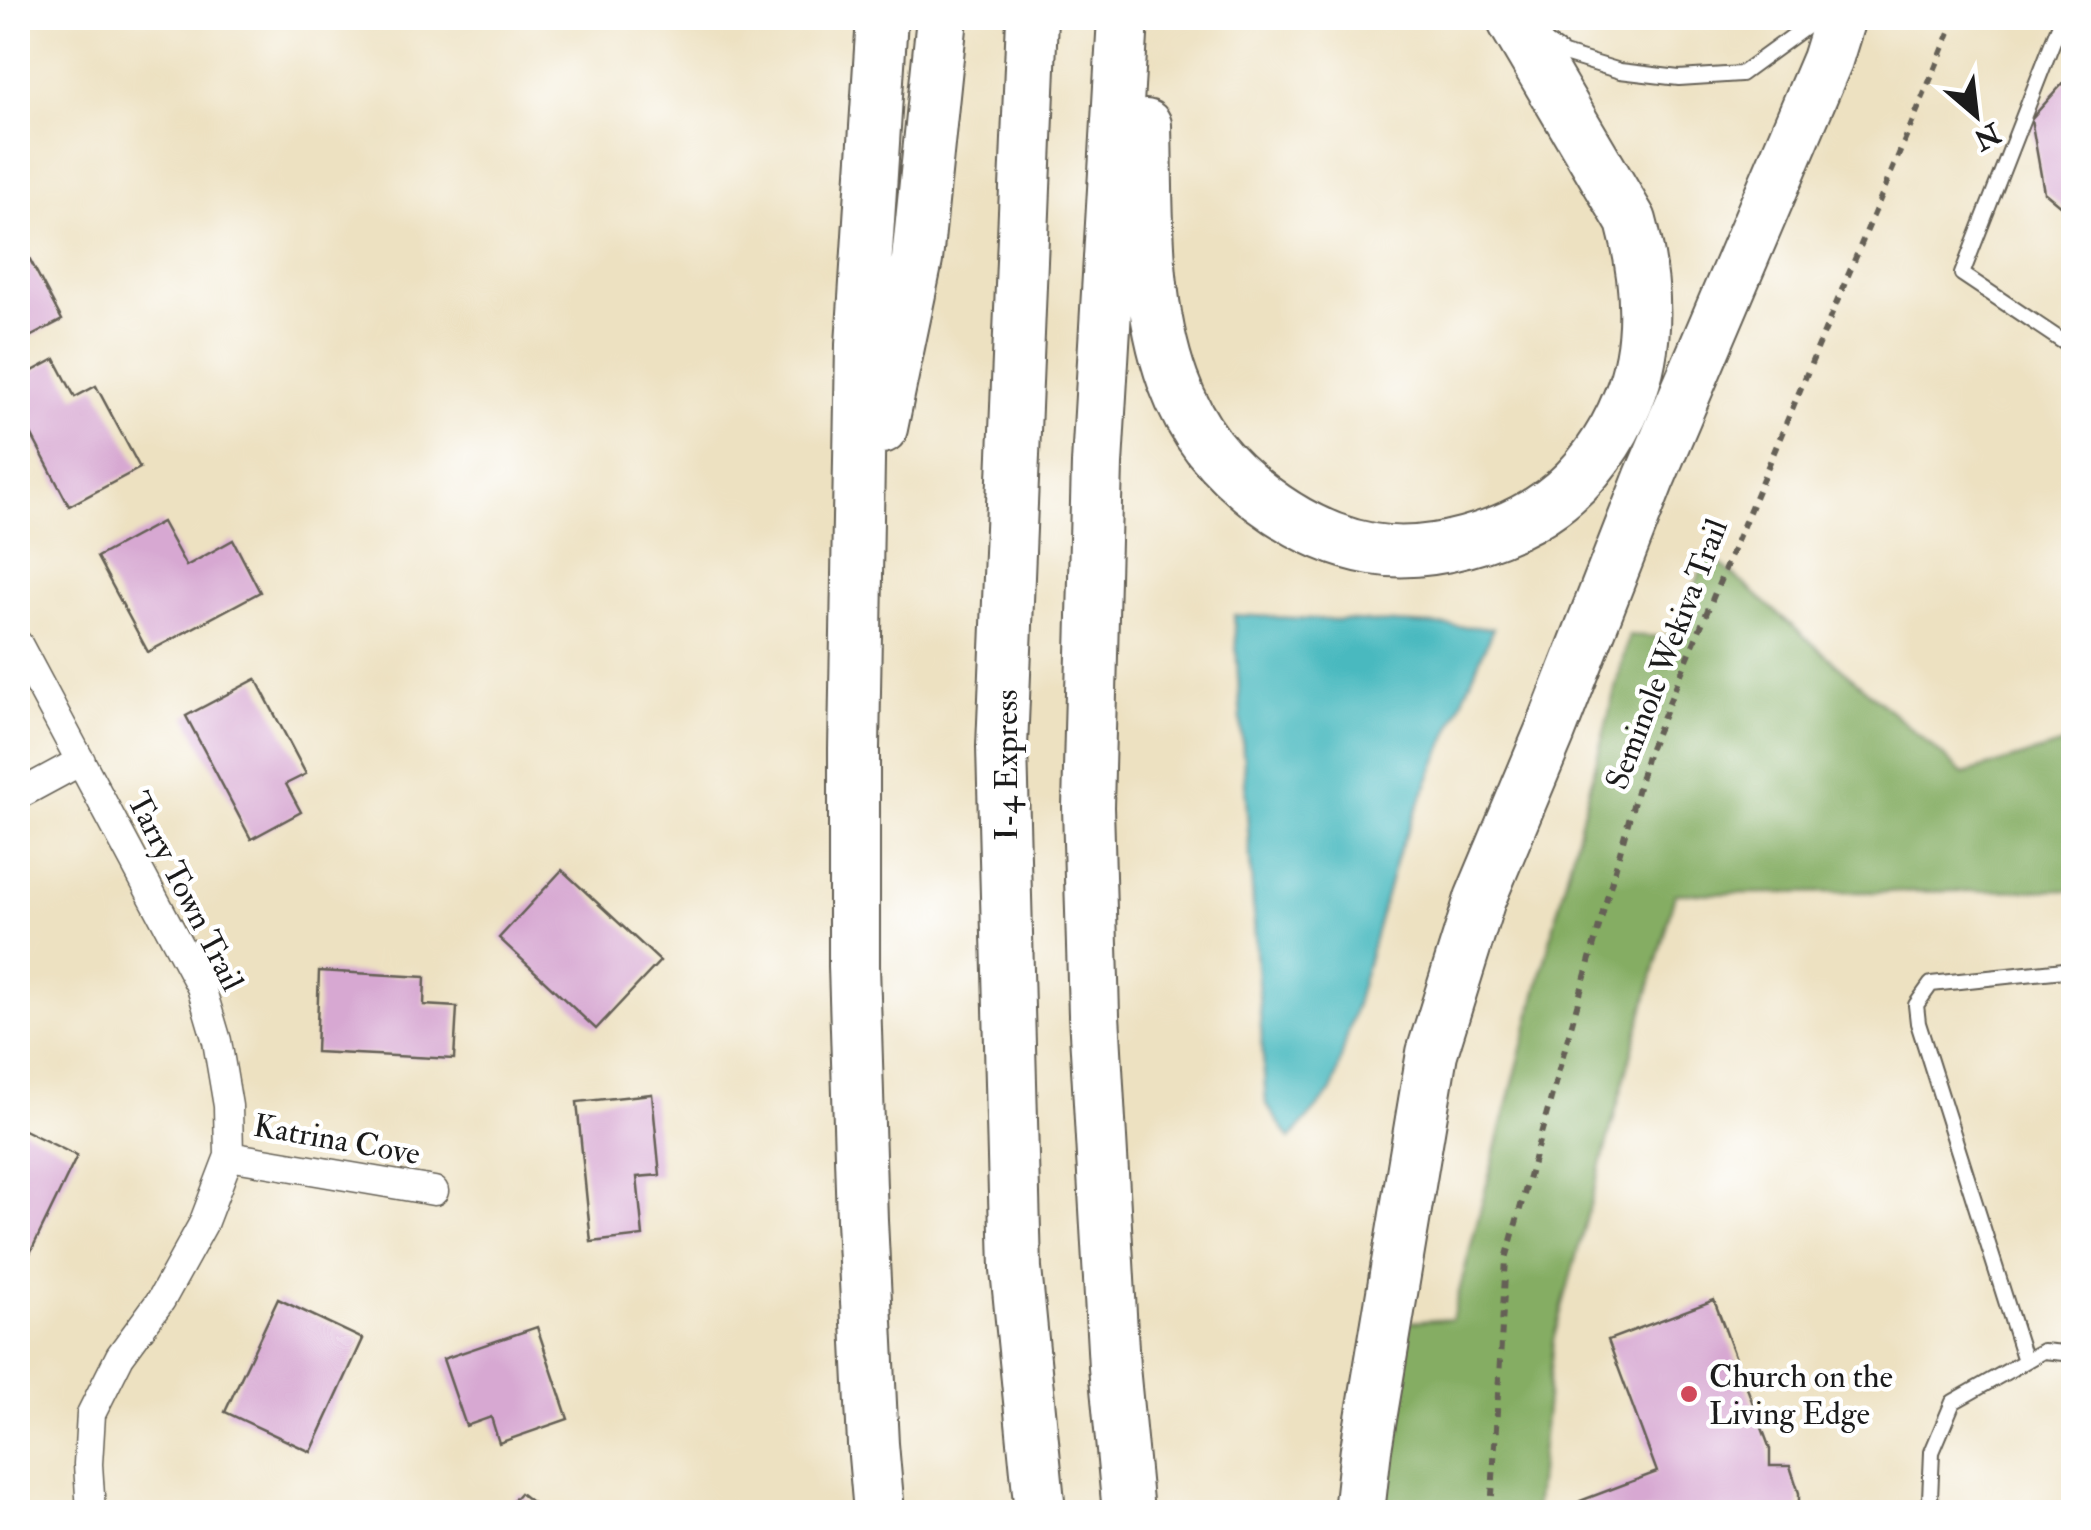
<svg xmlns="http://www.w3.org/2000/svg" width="2091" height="1530" font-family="'IM FELL Double Pica',serif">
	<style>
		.forest { fill: #85ad64; stroke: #506440; stroke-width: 2.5 }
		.water { fill: #4ab9bf; stroke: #336a6e; stroke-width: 2.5 }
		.building { fill: #d7a8d2 }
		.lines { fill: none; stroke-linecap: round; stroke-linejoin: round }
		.service-casing { stroke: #656156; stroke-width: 18 }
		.minor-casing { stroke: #656156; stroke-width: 31 }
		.motorway-casing { stroke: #656156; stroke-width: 54 }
		.path { stroke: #656156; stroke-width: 6; stroke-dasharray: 8 8; stroke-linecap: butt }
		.service { stroke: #fff; stroke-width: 14 }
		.minor { stroke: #fff; stroke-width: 28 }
		.motorway { stroke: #fff; stroke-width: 50 }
		.poi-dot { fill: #d1495b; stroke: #fff; stroke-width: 4 }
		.labels { text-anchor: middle; stroke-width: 9; stroke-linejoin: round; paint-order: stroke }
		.street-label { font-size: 32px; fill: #1c1c1c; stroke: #fff }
		.poi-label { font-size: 32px; fill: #1c1c1c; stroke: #fff; text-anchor: start }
	</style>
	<rect width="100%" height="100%" fill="#fff"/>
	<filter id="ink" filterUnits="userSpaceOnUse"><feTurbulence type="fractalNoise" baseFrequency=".01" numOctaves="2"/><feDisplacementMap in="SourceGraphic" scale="20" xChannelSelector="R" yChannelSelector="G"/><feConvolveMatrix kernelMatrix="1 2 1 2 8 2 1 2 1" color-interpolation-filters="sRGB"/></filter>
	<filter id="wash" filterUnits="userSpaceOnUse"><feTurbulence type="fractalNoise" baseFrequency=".0048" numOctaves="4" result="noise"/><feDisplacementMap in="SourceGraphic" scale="40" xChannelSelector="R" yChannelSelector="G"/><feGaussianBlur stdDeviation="2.25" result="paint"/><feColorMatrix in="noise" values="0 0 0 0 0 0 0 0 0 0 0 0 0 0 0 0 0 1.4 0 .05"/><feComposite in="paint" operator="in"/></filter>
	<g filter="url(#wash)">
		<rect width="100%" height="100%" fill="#ede1c1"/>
		<!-- forest -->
		<path class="forest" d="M1709,554L1964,774L2073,741V890L1675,894L1553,1341L1535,1512H1378L1406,1322L1452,1319L1629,635L1663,637L1674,633Z"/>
		<!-- water -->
		<path class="water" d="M1234,615L1493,628L1397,856L1332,1091L1290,1139L1266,1104Z"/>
		<g id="blocks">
			<!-- building -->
			<path class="building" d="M2074,71V217L2044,192L2031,119Z
				M18,237L62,320L18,343Z
				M55,359L75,397L96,386L140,468L69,506L18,409V379Z
				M162,522L186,566L233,540L260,592L148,652L97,557Z
				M256,679L306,774L286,784L301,812L251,839L186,716Z
				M562,870L660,961L596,1029L499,938Z
				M319,971L425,977L424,1005L457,1007L454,1059L316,1052Z
				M652,1094L660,1175L637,1177L643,1236L591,1242L577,1102Z
				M18,1127L77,1156L18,1278Z
				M278,1299L363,1339L311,1452L225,1412Z
				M1714,1300L1770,1449V1466H1790L1799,1493V1512H1584L1580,1501L1657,1472L1608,1340Z
				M537,1327L568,1419L499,1443L491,1417L466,1426L443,1359Z
				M520,1493L544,1512H503Z"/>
		</g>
	</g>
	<g filter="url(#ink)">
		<use href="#blocks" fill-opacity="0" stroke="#656156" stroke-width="2.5"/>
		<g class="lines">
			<defs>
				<path id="service" d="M2062,18L1962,274L2074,349
					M1545,41L1564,54L1620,71L1679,78L1741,74L1818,18
					M2025,1361L1918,1023L1916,1005L1931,984L2064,970L2074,976
					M1939,1512L1930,1499L1932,1452L1953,1402L2043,1351L2074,1354"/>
				<path id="minor" d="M18,644L201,987L217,1041L228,1106L229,1156L203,1224L161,1300L120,1356L91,1414L88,1464L91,1512
					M18,795L81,761
					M229,1156L434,1191"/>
				<path id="motorway" d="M1032,18L1002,747L1016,1269L1040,1512
					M1123,18L1097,464L1088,807L1094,1015L1114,1367L1128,1512
					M1146,125C1148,209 1144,301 1173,381C1192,433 1220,466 1263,499C1296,524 1331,542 1372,549C1429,559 1506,536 1552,502C1586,477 1613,438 1628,400C1652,342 1647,280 1631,221L1513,21
					M882,428L917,260L942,18
					M879,1512L873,1444L862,1220L854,966V749L861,345L882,18
					M1359,1512L1366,1449L1432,1053L1480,899L1550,732L1649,479L1827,60L1840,18"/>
			</defs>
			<!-- service casing -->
			<use href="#service" class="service-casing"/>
			<!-- minor casing -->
			<use href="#minor" class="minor-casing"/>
			<!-- motorway casing -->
			<use href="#motorway" class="motorway-casing"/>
			<!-- path -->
			<path class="path" d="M1491,1512L1506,1259L1647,755L1956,18"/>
			<!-- service -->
			<use href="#service" class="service"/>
			<!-- minor -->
			<use href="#minor" class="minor"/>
			<!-- motorway -->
			<use href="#motorway" class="motorway"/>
		</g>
	</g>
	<!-- markers -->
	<circle class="poi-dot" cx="1689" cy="1394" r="10"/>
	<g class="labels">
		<!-- street labels -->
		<g class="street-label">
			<text transform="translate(1666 654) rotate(-69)" y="11">Seminole Wekiva Trail</text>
			<text transform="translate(1006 765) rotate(-90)" y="11">I-4 Express</text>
			<text transform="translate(186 891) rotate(63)" y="11">Tarry Town Trail</text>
			<text transform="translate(337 1139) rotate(10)" y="11">Katrina Cove</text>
		</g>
		<!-- poi labels -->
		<g class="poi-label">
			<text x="1709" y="1387">Church on the<tspan x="1709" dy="37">Living Edge</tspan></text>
		</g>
	</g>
	<!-- margin -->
	<rect width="2091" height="1530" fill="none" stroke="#fff" stroke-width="60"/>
	<!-- north arrow -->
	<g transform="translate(1976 115) rotate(152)" stroke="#ffffff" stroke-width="8" paint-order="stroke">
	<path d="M0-8L18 38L0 25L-18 38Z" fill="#1c1c1c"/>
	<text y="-15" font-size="28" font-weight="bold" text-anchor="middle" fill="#1c1c1c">N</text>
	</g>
</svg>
